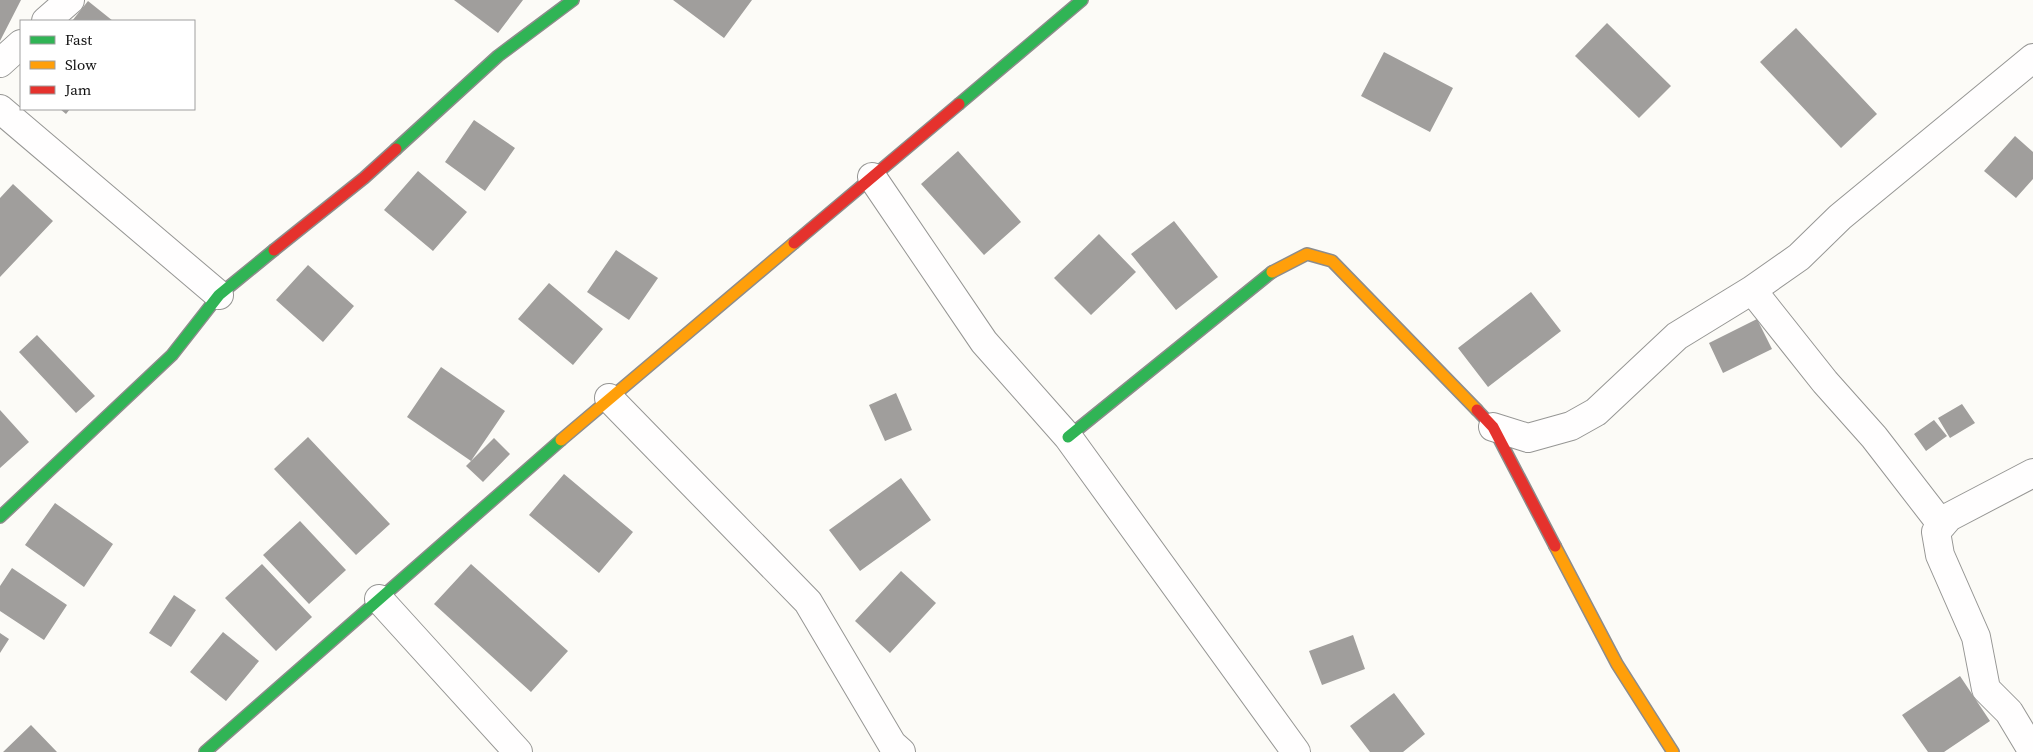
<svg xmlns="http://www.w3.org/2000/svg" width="2033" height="752" font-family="'Source Serif 4',serif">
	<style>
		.building { fill: #a09e9c }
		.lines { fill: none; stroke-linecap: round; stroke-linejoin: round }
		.street-casing { stroke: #969694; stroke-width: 30 }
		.fast-casing { stroke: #8d8c8b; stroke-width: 14 }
		.slow-casing { stroke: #8d8c8b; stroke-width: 14 }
		.jam-casing { stroke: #8d8c8b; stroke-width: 14 }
		.street { stroke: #fffefe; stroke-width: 28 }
		.fast { stroke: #30b455; stroke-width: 11 }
		.slow { stroke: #ff9f0a; stroke-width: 11 }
		.jam { stroke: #e5322d; stroke-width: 11 }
	</style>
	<rect width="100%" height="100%" fill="#fcfbf7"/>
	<!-- building -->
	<path class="building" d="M0,0H21L0,41Z
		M454,0H523L498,33Z
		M673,0H752L724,38Z
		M88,1L113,21H72Z
		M1607,23L1671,86L1639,118L1575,56Z
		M1796,28L1877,114L1841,148L1760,62Z
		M1384,52L1453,88L1430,132L1361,96Z
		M60,109H70L66,114Z
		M474,120L515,148L485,191L445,162Z
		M2015,136L2033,152V179L2016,198L1984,171Z
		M958,151L1021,222L984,255L921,184Z
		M418,171L467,212L433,251L384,210Z
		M13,184L53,221L0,277V198Z
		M1174,221L1218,277L1176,310L1131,254Z
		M1099,234L1136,272L1091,315L1054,278Z
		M616,250L658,278L629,320L587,292Z
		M308,265L354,306L323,342L276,300Z
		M549,283L603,329L573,365L518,319Z
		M1531,292L1561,331L1488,387L1458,348Z
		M1757,319L1772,349L1723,373L1709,343Z
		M37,335L95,396L76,413L19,352Z
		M441,367L505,411L471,461L407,417Z
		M896,393L912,430L885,441L869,405Z
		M1962,404L1975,423L1950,438L1938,418Z
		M0,410L29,442L0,468Z
		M1934,420L1947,436L1926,451L1914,434Z
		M308,437L390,524L356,555L274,469Z
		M494,438L510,454L483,482L466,466Z
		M564,474L633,532L599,573L529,515Z
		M901,478L931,520L860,571L829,530Z
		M55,503L113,544L84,587L25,545Z
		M300,521L346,570L309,604L263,555Z
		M262,564L312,617L276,651L225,598Z
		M471,564L568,651L531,692L434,604Z
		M12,568L67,605L44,640L0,611V586Z
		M901,571L936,603L890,653L855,621Z
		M174,595L196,610L171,647L149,633Z
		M223,632L259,661L226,701L190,672Z
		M0,633L9,639L0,653Z
		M1353,635L1365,669L1322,685L1309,651Z
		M1960,676L1990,721L1944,752H1928L1902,715Z
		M1394,693L1425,734L1403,752H1370L1350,726Z
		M31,725L57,752H3Z"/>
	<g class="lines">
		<defs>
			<path id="street" d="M46,21L70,0
				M0,63L21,44
				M0,109L219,295
				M872,177L984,342L1068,437L1296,752
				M1752,290L1825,382L1874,437L1942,525
				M609,398L808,602L892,744L901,752
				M1493,427L1528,438L1571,426L1596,412L1677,336L1752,290L1799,257L1840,217L2033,58
				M2033,473L1949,517L1936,532L1940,555L1976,637L1986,689L2009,712L2033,752
				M379,599L518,752"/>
			<path id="fast" d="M959,104L1082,0
				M396,149L498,56L573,0
				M1068,437L1272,272
				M0,517L172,355L219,295L274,250
				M205,752L561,440"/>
			<path id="slow" d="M1272,272L1307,254L1332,261L1477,410
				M561,440L794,243
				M1555,546L1617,664L1673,752"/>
			<path id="jam" d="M794,243L959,104
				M274,250L364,178L396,149
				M1477,410L1493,427L1555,546"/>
		</defs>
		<!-- street casing -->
		<use href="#street" class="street-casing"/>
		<!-- fast casing -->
		<use href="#fast" class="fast-casing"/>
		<!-- slow casing -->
		<use href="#slow" class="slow-casing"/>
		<!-- jam casing -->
		<use href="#jam" class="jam-casing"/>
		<!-- street -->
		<use href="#street" class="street"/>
		<!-- fast -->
		<use href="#fast" class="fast"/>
		<!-- slow -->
		<use href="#slow" class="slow"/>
		<!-- jam -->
		<use href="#jam" class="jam"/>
	</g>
	<!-- legend -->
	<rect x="20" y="20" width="175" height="90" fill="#ffffff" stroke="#9f9f9f"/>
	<rect x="30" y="36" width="25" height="8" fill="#30b455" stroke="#9f9f9f"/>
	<text x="65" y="45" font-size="15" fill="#101010">Fast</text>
	<rect x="30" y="61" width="25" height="8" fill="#ff9f0a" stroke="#9f9f9f"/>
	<text x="65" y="70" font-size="15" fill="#101010">Slow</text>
	<rect x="30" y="86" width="25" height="8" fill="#e5322d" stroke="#9f9f9f"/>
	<text x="65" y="95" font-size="15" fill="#101010">Jam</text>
</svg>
